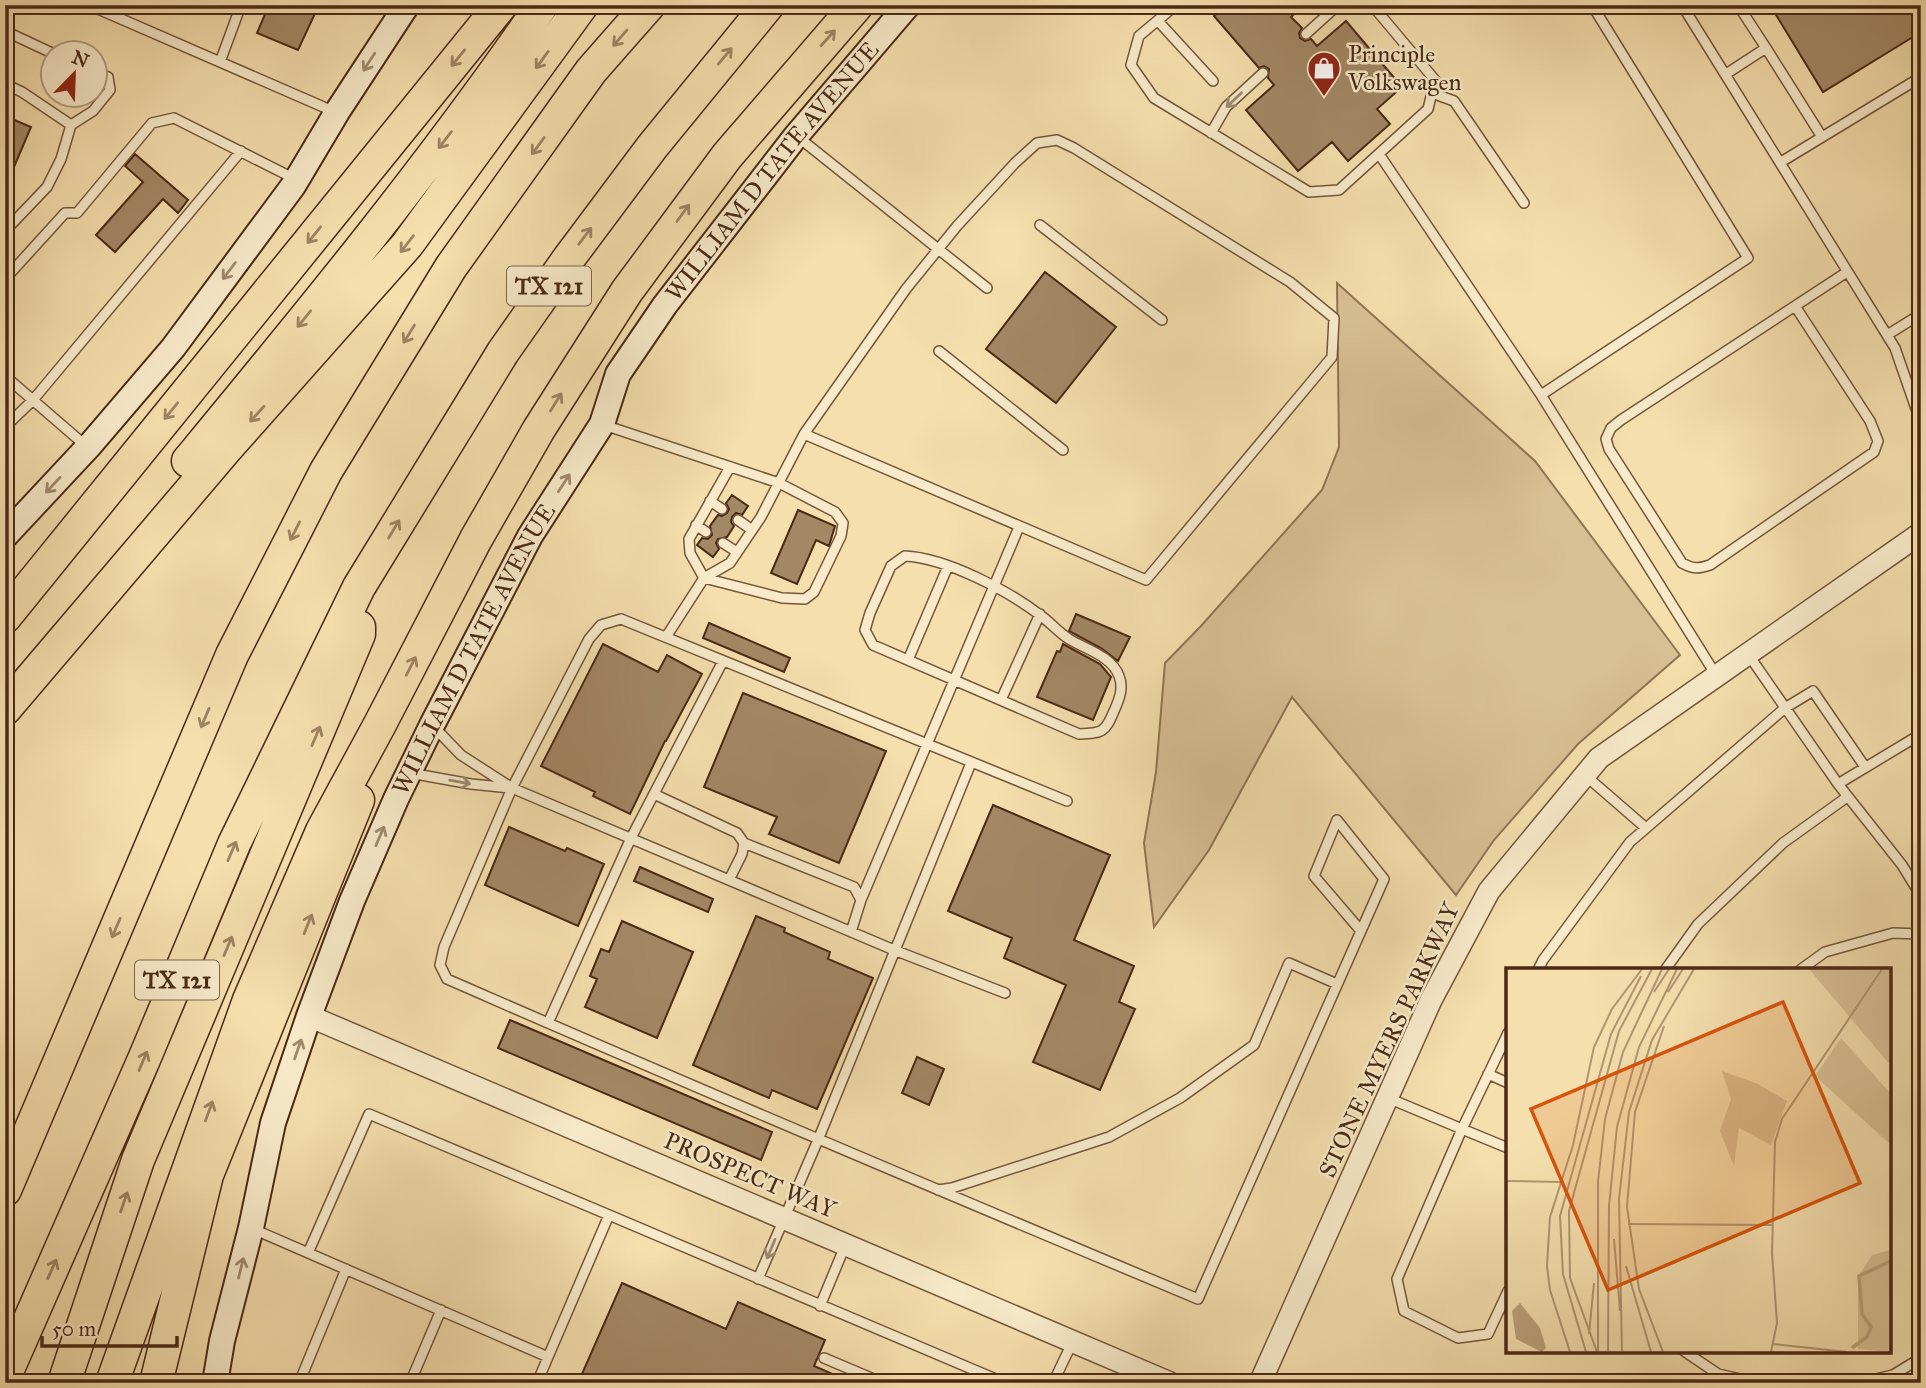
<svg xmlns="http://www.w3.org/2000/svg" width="1926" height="1388" font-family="'IM FELL Great Primer',serif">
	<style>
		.green { fill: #d7c093; stroke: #907454; stroke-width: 2 }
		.building { fill: #a28865; stroke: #4a2916; stroke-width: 2 }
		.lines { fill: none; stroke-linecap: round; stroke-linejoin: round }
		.service-casing { stroke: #74563c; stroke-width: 12 }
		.tertiary-casing { stroke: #74563c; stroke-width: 24 }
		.secondary-casing { stroke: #4a2916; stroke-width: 28 }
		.motorway-casing { stroke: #4a2916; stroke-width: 35 }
		.service { stroke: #f8eaca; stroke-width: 9 }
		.tertiary { stroke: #f8eaca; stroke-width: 21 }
		.secondary { stroke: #f8eaca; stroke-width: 24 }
		.motorway { stroke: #f4dfad; stroke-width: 32 }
		.oneway { stroke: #9f8462 }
		.oneway2 { stroke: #a18a70 }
		.labels { text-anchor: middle; stroke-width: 5; stroke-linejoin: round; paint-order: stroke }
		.shield { fill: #f8eaca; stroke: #7e634c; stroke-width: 2 }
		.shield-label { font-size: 23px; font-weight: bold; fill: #4a2916 }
		.poi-label { font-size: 24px; fill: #4a2916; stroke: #f8eaca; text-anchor: start }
		.street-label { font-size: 24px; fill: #4a2916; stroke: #f8eaca }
		.inset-river { fill: none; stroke: #baa17a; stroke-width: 3.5 }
		.inset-road { fill: none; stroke: #b09671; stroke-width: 2 }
		.view { fill: #d8540d; fill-opacity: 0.15; stroke: #d8540d; stroke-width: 3.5 }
		.inset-edge { fill: none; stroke: #4a2916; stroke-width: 3.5 }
	</style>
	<rect width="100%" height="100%" fill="#f4dfad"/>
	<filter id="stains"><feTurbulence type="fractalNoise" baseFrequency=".00286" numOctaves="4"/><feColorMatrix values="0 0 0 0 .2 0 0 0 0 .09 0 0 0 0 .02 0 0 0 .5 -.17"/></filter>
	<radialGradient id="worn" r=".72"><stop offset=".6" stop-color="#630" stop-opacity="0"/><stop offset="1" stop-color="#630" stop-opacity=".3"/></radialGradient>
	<!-- green -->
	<path class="green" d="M1337,283L1535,461L1680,655L1578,744L1494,840L1456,895L1292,697L1209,850L1154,927L1144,843L1156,772L1165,663L1201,626L1322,490L1339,447Z"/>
	<!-- building -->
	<path class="building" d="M269,5H319L298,50L257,33Z
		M1226,5H1304L1291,17L1302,28L1299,33L1300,38L1305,41L1311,39L1317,46L1346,21L1402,87L1377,109L1390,124L1348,161L1332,142L1298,171L1246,110L1274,85L1268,78L1269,69L1264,66L1259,68L1214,16Z
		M1770,5H1921V32L1823,92Z
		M5,116L31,127L5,188Z
		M135,154L188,200L178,213L163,199L115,252L96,235L143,182L125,166Z
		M1045,272L1116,327L1056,403L986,349Z
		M732,495L748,506L742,515L736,513L732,517L731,522L734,526L727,537L718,539L716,543L719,549L713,557L697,545L702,538L708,539L712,535L710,526L718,515L722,516L727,513L729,509L726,503Z
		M798,510L835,526L829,546L816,540L797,584L771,573Z
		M1076,614L1130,637L1118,661L1101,648L1069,631Z
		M709,623L790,658L784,672L703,638Z
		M603,644L658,672L667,655L702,674L666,741H665L630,814L593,796L595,792L541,766Z
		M1063,644L1100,664L1111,677L1093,720L1037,697L1057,651L1060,652Z
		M743,693L886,751L839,863L769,834L777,817L704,787Z
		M993,805L1110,855L1074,940L1134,966L1119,1002L1135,1009L1100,1090L1033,1062L1066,985L1004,958L1012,938L948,911Z
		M509,827L565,851L567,848L604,864L578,926L485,885Z
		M640,867L713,899L708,912L634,881Z
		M756,916L785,928L784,932L830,952L828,959L873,978L817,1109L772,1090L769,1098L693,1065Z
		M622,921L693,952L657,1038L585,1007L597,979L590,976L601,949L609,952Z
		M510,1020L772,1132L761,1160L498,1048Z
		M917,1057L944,1069L929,1105L902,1093Z
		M622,1283L726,1329L738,1302L825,1340L814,1366L853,1383H578Z"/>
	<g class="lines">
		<defs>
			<path id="service" d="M89,5L335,112
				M1176,5L1139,36L1131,65L1154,98L1309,192L1339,190L1428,109L1435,80L1372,5
				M1682,5L1895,348L1921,423
				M1158,21L1213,81
				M5,31L52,53
				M1306,34L1338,5
				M1766,48L1822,137
				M220,62L241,5
				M1726,74L1766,48L1738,5
				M5,84L22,92L71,125L61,159L47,187L5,231
				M1432,93L1454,101L1524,203
				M71,125L93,111L110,90L108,77L94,72
				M1211,133L1226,107L1263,73
				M798,137L987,288
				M1379,154L1541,395L1748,258L1592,5
				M1781,162L1921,77
				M1040,225L1162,320
				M5,279L65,213H77L152,123L174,118L295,179
				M1795,306L1870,421L1878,441L1874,452L1710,565C1698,569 1693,569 1682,563L1609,449L1606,439L1611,428L1621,420L1847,272
				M1887,335L1921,314
				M939,351L1063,450
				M5,376L86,446
				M1541,395L1716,675
				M604,425L779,483L835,512L843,523L841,536L814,592L805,599L782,598L704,578L690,553L689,539L730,467
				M5,427L33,400L241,151
				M710,501L722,509
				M738,520L752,530
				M696,525L706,532
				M723,543L737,552
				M905,556C946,558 1007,590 1040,615C1050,622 1058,632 1069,639C1085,649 1112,656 1119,676C1124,688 1119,700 1114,711C1105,733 1102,733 1079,734L873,645L865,630L870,613L891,566Z
				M666,637L704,578L730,563L761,517L804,434L906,289L957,226L1015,163L1037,143L1057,140L1074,148L1290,282L1334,318L1332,357L1146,580L804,434
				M1748,654L1838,784
				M908,660L948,566
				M1001,700L1040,614
				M433,726L461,755L512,788L894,950L1005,993
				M1921,734L1838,784L1902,865L1921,896
				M410,773L471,784L511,788
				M1586,776L1646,828
				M654,794L737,833L744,843L742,854L729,880
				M1067,801L621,619L601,625L589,639L512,788L444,947L440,965L447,979C696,1088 947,1194 1198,1299L1384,879L1337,820L1314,876L1361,931
				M744,843L854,887L861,900L851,932
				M861,900L1019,527
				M1538,970L1543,960L1630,842L1785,708L1813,691L1865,767
				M1665,970L1698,924L1783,843L1847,797
				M1800,970L1825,952L1893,933L1921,934
				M548,1023L631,838L723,661
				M1488,1074L1508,1083
				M1388,1098L1462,1129L1508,1033
				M1508,1148L1462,1129L1397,1279L1404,1311L1458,1338L1488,1334L1508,1291
				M938,1190L952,1188L1109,1137L1180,1098L1254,1045L1289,963L1337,984
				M253,1229L548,1357L609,1215L1005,1383
				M308,1253L369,1114L609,1215
				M758,1279L818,1140L971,763
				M820,1306L845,1246
				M1684,1351L1718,1374L1758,1383
				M824,1358L883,1383
				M299,1383L346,1269
				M410,1383L441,1310
				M537,1383L548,1357
				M1053,1383L1073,1341
				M1859,1383L1893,1375L1921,1358"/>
			<path id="tertiary" d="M309,1016L1170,1383
				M1260,1383L1431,1000L1489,891L1599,758L1921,533"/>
			<g id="secondary">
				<path d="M5,536L90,445L173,348L293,186L337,112L407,5"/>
				<path id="s1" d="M215,1383L222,1341L251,1228L273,1123L309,1016L352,901L396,799L432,725L530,536L602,424L618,374L665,305L796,136L908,5"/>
			</g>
			<path id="motorway" d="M188,461C310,313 433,164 542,5
				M5,617L501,5
				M5,709L226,449L407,245L582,5
				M5,1190L232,655L326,471L451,267L591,71L649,5
				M5,1376L145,1057L234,844L359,587L503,352L569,258L652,147L768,5
				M64,1383L138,1160L359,634V627
				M112,1383L249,1000L322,831L379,726L476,539L539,429L627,291L727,156L857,5
				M156,1383L207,1175L358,800"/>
		</defs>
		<!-- service casing -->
		<use href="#service" class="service-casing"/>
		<!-- tertiary casing -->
		<use href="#tertiary" class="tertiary-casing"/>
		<!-- secondary casing -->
		<use href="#secondary" class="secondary-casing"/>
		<!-- motorway casing -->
		<use href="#motorway" class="motorway-casing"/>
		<!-- service -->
		<use href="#service" class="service"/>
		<!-- tertiary -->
		<use href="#tertiary" class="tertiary"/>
		<!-- secondary -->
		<use href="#secondary" class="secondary"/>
		<!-- motorway -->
		<use href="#motorway" class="motorway"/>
	</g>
	<!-- one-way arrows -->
	<defs><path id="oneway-shaft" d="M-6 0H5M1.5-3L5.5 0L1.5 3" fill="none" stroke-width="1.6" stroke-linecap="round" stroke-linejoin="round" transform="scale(1.75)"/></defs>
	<g class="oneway">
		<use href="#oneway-shaft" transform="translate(620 38) rotate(131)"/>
		<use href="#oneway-shaft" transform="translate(828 38) rotate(-48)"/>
		<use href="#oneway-shaft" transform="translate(725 56) rotate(-50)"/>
		<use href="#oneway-shaft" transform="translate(458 58) rotate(129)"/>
		<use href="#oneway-shaft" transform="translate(542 60) rotate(126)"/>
		<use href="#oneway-shaft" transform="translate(445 140) rotate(128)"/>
		<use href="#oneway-shaft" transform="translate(538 146) rotate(126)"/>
		<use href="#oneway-shaft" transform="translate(683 213) rotate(-54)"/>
		<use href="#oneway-shaft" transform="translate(314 235) rotate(129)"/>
		<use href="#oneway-shaft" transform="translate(585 236) rotate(-53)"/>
		<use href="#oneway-shaft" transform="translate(407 244) rotate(128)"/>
		<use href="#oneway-shaft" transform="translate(304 319) rotate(129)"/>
		<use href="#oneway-shaft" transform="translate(409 334) rotate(122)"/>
		<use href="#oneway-shaft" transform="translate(556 402) rotate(-58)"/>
		<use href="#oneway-shaft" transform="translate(171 411) rotate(129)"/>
		<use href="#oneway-shaft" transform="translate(257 414) rotate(132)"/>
		<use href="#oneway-shaft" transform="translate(394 529) rotate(-59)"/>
		<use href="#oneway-shaft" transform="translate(295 531) rotate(117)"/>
		<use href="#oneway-shaft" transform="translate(411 666) rotate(-63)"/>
		<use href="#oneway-shaft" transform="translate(205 718) rotate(113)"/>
		<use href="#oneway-shaft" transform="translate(316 736) rotate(-67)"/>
		<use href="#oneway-shaft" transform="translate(232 851) rotate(-67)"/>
		<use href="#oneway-shaft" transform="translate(308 924) rotate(-68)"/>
		<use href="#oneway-shaft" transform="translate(116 928) rotate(113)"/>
		<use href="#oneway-shaft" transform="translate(228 946) rotate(-67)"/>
		<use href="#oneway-shaft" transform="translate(143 1061) rotate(-67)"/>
		<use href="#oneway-shaft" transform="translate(209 1111) rotate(-70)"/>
		<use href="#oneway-shaft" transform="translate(124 1202) rotate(-71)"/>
		<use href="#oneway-shaft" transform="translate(52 1269) rotate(-66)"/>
	</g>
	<g class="oneway2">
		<use href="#oneway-shaft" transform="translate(369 62) rotate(123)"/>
		<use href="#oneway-shaft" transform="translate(1234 100) rotate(136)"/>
		<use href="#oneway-shaft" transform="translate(229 271) rotate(127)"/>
		<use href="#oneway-shaft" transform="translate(564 483) rotate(-57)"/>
		<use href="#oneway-shaft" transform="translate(53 485) rotate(133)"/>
		<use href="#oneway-shaft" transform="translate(460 782) rotate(10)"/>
		<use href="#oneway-shaft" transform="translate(380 836) rotate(-67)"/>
		<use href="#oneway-shaft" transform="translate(298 1049) rotate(-71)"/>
		<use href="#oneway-shaft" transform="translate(771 1249) rotate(113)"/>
		<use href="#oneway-shaft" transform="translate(241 1268) rotate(-76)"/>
	</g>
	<!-- icons -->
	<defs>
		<symbol id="shop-pin" viewBox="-11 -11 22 30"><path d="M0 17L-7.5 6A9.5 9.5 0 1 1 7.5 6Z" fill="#8f2418" stroke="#f8eaca"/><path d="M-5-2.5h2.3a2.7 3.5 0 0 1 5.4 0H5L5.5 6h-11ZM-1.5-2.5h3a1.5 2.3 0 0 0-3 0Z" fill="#fff"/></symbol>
	</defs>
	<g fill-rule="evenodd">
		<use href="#shop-pin" x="1305" y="49" width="38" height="52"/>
	</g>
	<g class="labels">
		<!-- shield labels -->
		<g class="shield">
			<rect x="507" y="266.5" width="84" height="39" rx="5"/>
			<rect x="135" y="960.5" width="84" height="39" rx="5"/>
		</g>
		<g class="shield-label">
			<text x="549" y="294">TX 121</text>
			<text x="177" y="988">TX 121</text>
		</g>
		<!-- poi labels -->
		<g class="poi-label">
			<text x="1348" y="62">Principle<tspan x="1348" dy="28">Volkswagen</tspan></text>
		</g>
		<!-- street labels -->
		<g class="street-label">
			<text dy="8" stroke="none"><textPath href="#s1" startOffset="1349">WILLIAM D TATE AVENUE</textPath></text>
			<text dy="8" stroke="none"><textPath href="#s1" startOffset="782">WILLIAM D TATE AVENUE</textPath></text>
			<text transform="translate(1389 1040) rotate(-65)" y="8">STONE MYERS PARKWAY</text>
			<text transform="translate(750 1175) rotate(23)" y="8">PROSPECT WAY</text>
		</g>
	</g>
	<!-- overview -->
	<g transform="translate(1506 968)">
		<rect width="385" height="385" fill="#f4dfad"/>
		<path d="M303,1H385V98ZM335,70L385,126V177L309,108ZM216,103L252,116L281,133L265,177L233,160L228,198L214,163L225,131ZM385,282V384L352,381V309L366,287Z" fill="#d7c093"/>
		<path d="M14,335L34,360L40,380L36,384L10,371L6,343Z" fill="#baa17a"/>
		<path class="inset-river" d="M346,380L361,369L365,359L356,346L353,308L385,293"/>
		<path class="inset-road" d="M148,24L163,1M162,24L177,1M0,213L54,214M122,256L267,257M108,271L114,343M120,298L145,384M83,366L88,315M267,376L341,384M64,384L44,322L41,298L44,249L67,177L88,79L106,41L136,1M80,384L57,306L54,248L105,66L135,8M91,384L64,310L63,243L113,63L146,1M92,384V214L99,151L117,84L156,1M102,384L103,238L111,159L133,79L171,1M116,384L113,231L123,144L146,72L188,1M157,384L133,321L121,239L129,144L158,58M265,384L271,355L266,285L269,174L276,151L376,1"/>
		<path class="view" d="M277,34L354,215L102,322L25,141Z"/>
		<rect width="385" height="385" class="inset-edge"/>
	</g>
	<!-- margin -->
	<rect width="1926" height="1388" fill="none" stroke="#f4dfad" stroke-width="28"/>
	<rect x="7" y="7" width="1912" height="1374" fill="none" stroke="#4a2916" stroke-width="3.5"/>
	<rect x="14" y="14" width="1898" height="1360" fill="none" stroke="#4a2916" stroke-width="2"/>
	<!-- north arrow -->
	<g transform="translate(74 74) rotate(23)"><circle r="33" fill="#f8eaca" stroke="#b29d82" stroke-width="2"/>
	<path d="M0-5L12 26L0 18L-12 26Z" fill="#8f2418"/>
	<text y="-10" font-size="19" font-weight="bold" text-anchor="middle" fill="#4a2916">N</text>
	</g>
	<!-- scale -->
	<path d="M42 1336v10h135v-10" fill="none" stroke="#4a2916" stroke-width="3.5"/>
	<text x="52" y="1336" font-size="21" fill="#4a2916" stroke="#f8eaca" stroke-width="5" paint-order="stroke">50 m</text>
	<rect width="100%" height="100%" filter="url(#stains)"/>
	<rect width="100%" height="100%" fill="url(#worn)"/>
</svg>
